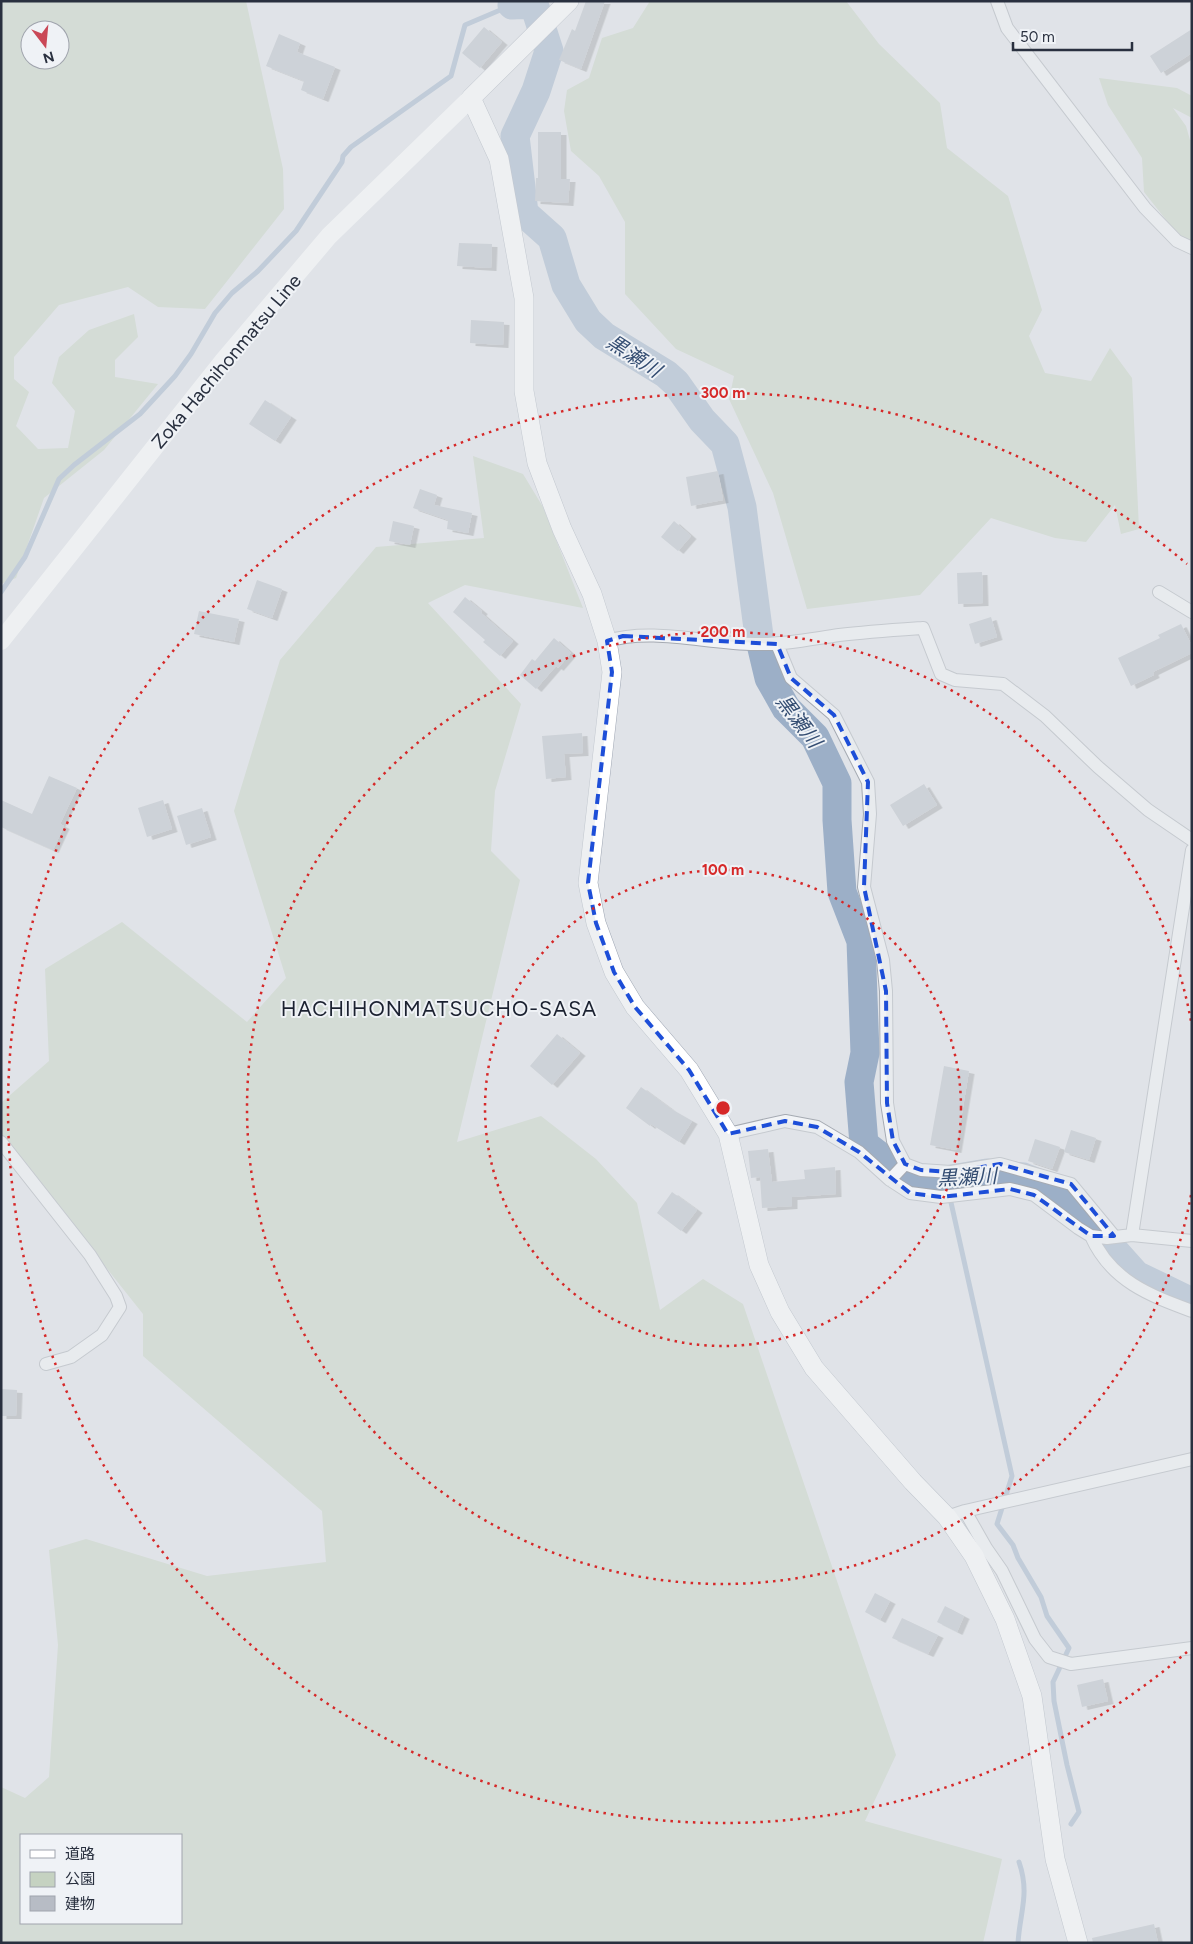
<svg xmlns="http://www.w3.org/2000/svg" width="1193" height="1944" font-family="Figtree,'Noto Sans JP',sans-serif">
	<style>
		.green { fill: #c5d2c1; fill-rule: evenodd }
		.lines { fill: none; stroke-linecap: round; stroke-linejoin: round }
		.stream { stroke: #9cafc7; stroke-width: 5 }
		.river { stroke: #9cafc7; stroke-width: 29 }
		.building { fill: #b7bcc5; filter: url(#shadow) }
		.street-casing { stroke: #a5aab2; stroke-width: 14 }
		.primary-casing { stroke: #9fa7b4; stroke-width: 20 }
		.street { stroke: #f2f4f7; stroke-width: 12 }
		.secondary { stroke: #fff; stroke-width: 18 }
		.primary { stroke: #fff; stroke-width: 19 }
		.marked { fill: none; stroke: #1d4ed8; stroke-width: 4; stroke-dasharray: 10 6; stroke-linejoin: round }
		.ring { fill: none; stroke: #d62828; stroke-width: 2.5; stroke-dasharray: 2.5 5 }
		.labels { text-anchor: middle; stroke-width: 4; stroke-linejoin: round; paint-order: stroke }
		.street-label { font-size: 19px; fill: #29303f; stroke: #eff2f6 }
		.water-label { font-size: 20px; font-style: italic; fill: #344d72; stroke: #eff2f6 }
		.quarter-label { font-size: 21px; letter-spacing: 1px; fill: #1b2130; stroke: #eff2f6 }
		.centre { fill: #d62828; stroke: #eff2f6; stroke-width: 2.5 }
		.ring-label { font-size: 15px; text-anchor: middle; font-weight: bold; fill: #d62828; stroke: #eff2f6; stroke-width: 4; stroke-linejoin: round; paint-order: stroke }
	</style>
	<defs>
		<filter id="shadow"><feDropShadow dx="5.5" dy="3" stdDeviation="0" flood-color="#0004"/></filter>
	</defs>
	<rect width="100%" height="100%" fill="#e0e3e8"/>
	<!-- green -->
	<path class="green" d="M1,1H246L283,169L284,209L205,309L158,307L128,287L59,305L14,357V379L29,392L16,426L38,449L68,448L75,411L52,383L59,357L89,330L134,314L138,337L115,360V377L158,384L104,450L44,498L16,578L1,584ZM30,30H60V60H30Z
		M650,1H846L879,44L940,103L947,148L1008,196L1042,310L1029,336L1045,373L1091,381L1110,348L1132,378L1139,529L1121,534L1115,505L1086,542L1055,538L991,518L920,595L807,609L773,493L729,399L734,376L676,349L625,294V222L599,176L571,151L564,111L567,90L589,78L602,38L633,28Z
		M1099,78L1177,88L1192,96V118L1173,108L1186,126L1190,140H1192V244L1182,240L1144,192L1142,158L1108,105Z
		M473,456L523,474L543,507L583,608L465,585L428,603L521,704L495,791L491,851L520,880L457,1142L541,1116L596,1159L637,1203L660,1310L703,1279L743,1304L896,1755L865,1821L1002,1859L983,1943H1V1787L25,1798L49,1777L58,1645L49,1550L86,1539L207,1576L326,1562L322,1511L143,1356V1314L1,1135V1103L49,1061L45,969L122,922L247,1022L286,978L234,811L280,660L376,547L484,538ZM21,1835H181V1923H21Z"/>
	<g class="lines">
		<!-- stream -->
		<path class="stream" d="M1,592L25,557L59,479L74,465L140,414L175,376L191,354L215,313L232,293L258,271L296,231L342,162L343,156L351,147L451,76L465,25L512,5
			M946,1180L1012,1476L997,1524L1013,1545L1018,1558L1041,1597L1047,1616L1069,1648L1053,1682L1054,1701L1067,1765L1079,1812L1071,1824
			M1018,1943C1020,1911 1030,1894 1019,1862"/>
		<!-- river -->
		<path class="river" d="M514,1L512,5L534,4L549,51L536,91L515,136L524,213L552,238L566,285L588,321L604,336L666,374L676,383L702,420L725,444L742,507L759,636L769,678L786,708L815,737L837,783V820L842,892L861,941L865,1053L859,1082L864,1144L907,1177L946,1180L987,1173L1023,1177L1061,1192L1071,1199L1094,1228
			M1111,1247L1136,1275L1192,1302"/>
	</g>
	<!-- building -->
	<path class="building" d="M586,1H605L581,69L559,60L572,29L575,31Z
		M484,27L502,42L480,68L462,53Z
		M1192,29V53L1161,73L1150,56Z
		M279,34L300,43L297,52L335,67L323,99L301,90L304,81L266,66Z
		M538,132H561V179H570L568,203L535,201L536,178H538Z
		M459,243L492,244L491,268L457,266Z
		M471,320L504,322L503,345L470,343Z
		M265,400L291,417L275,441L249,424Z
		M718,471L723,500L691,506L686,477Z
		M420,489L437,495L434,505L472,513L468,533L447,529L448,520L413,508Z
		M393,521L414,526L410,545L389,541Z
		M674,521L691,536L678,551L661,537Z
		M982,572L983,603L958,604L957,573Z
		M257,580L282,589L272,618L247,609Z
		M465,597L482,611L481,613L513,641L500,656L483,642L485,640L453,612Z
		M199,611L239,619L234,642L194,634Z
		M991,617L997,637L975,644L969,624Z
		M1181,624L1192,646V653L1153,672L1154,675L1131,686L1118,658L1160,638L1158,635Z
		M554,638L571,653L558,668L556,666L536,689L520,675L532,659L535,661Z
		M582,733L583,753L564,754L566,777L546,779L542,736Z
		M49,776L77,788L60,824L64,826L53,850L1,827V800L32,814Z
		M924,784L937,805L903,826L890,805Z
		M163,800L172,829L147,837L138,808Z
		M202,808L211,837L186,845L177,816Z
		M557,1034L580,1053L552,1085L530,1066Z
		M944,1066L969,1071L956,1150L930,1145Z
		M641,1087L671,1109L692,1121L679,1142L651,1124L650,1126L626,1108Z
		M1071,1130L1096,1138L1089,1160L1064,1152Z
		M1035,1139L1060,1147L1052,1169L1028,1161Z
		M768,1149L772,1182L805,1179L804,1170L835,1167L836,1194L792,1197V1206L762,1208L760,1177L751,1178L748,1151Z
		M672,1192L697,1210L681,1231L657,1213Z
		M1,1389L17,1390L16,1416H1Z
		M875,1593L890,1601L880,1620L865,1612Z
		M945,1606L964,1616L957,1632L937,1622Z
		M902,1618L938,1635L928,1654L892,1638Z
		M1103,1679L1108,1701L1082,1707L1077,1685Z
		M1154,1924L1158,1943H1093L1092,1938Z"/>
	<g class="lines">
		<defs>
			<path id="street" d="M997,1L1007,28L1145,208L1177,241L1192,248
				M1159,592L1192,612
				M607,641C653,627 707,644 755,644C783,645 811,639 839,635C866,632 895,630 923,628L941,674L955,680L1003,684L1045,716L1098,767L1148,810L1192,840
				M777,644L791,678L834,715L868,782L870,814L864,887L883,960L886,991L887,1103L893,1141L905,1164L890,1180
				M728,1134L785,1121L817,1127L859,1152L890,1180L910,1193L941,1197L1010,1189L1034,1195L1078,1228L1091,1236L1107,1238L1132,1235L1192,1241
				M1,1142L90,1255L116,1296L120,1307L102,1335L71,1357L46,1364
				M905,1164L921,1170L951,1172L1000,1164L1071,1184L1114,1236
				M1132,1235L1192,850
				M1091,1236C1111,1281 1149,1295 1192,1311
				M965,1511L986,1548L1002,1571L1035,1639L1049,1657L1071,1664L1192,1648
				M947,1517L965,1511L1192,1459"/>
			<path id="primary" d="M569,1L471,98L499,159L524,298V391L537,463L562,529L592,594L607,641L612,672L588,883L596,923L614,972L635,1007L689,1070L728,1134L759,1265L780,1312L814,1368L913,1482L947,1517L974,1556L1005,1619L1032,1696L1055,1859L1078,1943"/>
		</defs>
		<!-- street casing -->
		<use href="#street" class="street-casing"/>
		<!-- primary casing -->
		<use href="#primary" class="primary-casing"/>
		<!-- street -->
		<use href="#street" class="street"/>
		<!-- secondary -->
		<path class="secondary" d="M1,641L223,361L329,236L471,98"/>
		<!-- primary -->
		<use href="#primary" class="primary"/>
	</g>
	<!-- marked area -->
	<path d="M0 0H1193V1944H0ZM623,636L777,644L791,678L834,715L868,782L864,887L886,991L887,1103L893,1141L905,1164L921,1170L951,1172L1000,1164L1071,1184L1114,1236H1091L1034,1195L1010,1189L941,1197L910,1193L859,1152L817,1127L785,1121L728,1134L689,1070L635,1007L614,972L596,923L588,883L612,672L607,641Z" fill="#e0e3e8" fill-opacity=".55" fill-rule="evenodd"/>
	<path class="marked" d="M623,636L777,644L791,678L834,715L868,782L864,887L886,991L887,1103L893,1141L905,1164L921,1170L951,1172L1000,1164L1071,1184L1114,1236H1091L1034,1195L1010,1189L941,1197L910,1193L859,1152L817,1127L785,1121L728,1134L689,1070L635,1007L614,972L596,923L588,883L612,672L607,641Z"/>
	<!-- distance rings -->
	<g class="ring">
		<circle cx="723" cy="1108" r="238"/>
		<path d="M1191 1195A476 476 0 1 1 1191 1021"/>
		<path d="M1187 1652A715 715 0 1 1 1187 564"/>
	</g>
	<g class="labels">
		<!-- street labels -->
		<g class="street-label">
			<text transform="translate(226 361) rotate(-50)" y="7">Zoka Hachihonmatsu Line</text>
		</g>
		<!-- water labels -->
		<g class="water-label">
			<text transform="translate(634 356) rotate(33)" y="7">黒瀬川</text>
			<text transform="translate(799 721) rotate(53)" y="7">黒瀬川</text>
			<text transform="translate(967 1177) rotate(-3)" y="7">黒瀬川</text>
		</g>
		<!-- quarter labels -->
		<g class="quarter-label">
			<text x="439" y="1016">HACHIHONMATSUCHO-SASA</text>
		</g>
	</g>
	<circle cx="723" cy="1108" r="8" class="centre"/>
	<g class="ring-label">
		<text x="723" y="398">300 m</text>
		<text x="723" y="637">200 m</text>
		<text x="723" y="875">100 m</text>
	</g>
	<!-- border -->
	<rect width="1193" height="1944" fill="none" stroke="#29303f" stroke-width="5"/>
	<!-- legend -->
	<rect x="20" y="1834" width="162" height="90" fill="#eff2f6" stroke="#a0a4ad"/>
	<rect x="30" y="1850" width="25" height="8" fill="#ffffff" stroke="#a0a4ad"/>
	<text x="65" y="1859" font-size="15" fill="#29303f">道路</text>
	<rect x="30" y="1872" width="25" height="15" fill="#c5d2c1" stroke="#a0a4ad"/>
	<text x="65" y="1884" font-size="15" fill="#29303f">公園</text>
	<rect x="30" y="1896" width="25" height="15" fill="#b7bcc5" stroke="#a0a4ad"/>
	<text x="65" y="1909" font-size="15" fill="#29303f">建物</text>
	<!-- north arrow -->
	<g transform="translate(45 45) rotate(164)"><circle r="24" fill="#eff2f6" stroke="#a0a4ad"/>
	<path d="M0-4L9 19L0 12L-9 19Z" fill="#ca4857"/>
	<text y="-8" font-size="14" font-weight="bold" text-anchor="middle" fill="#29303f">N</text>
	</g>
	<!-- scale -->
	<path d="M1013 42v8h119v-8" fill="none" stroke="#29303f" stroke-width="2.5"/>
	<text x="1020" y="42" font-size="15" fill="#29303f" stroke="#eff2f6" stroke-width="4" paint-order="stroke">50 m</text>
</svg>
